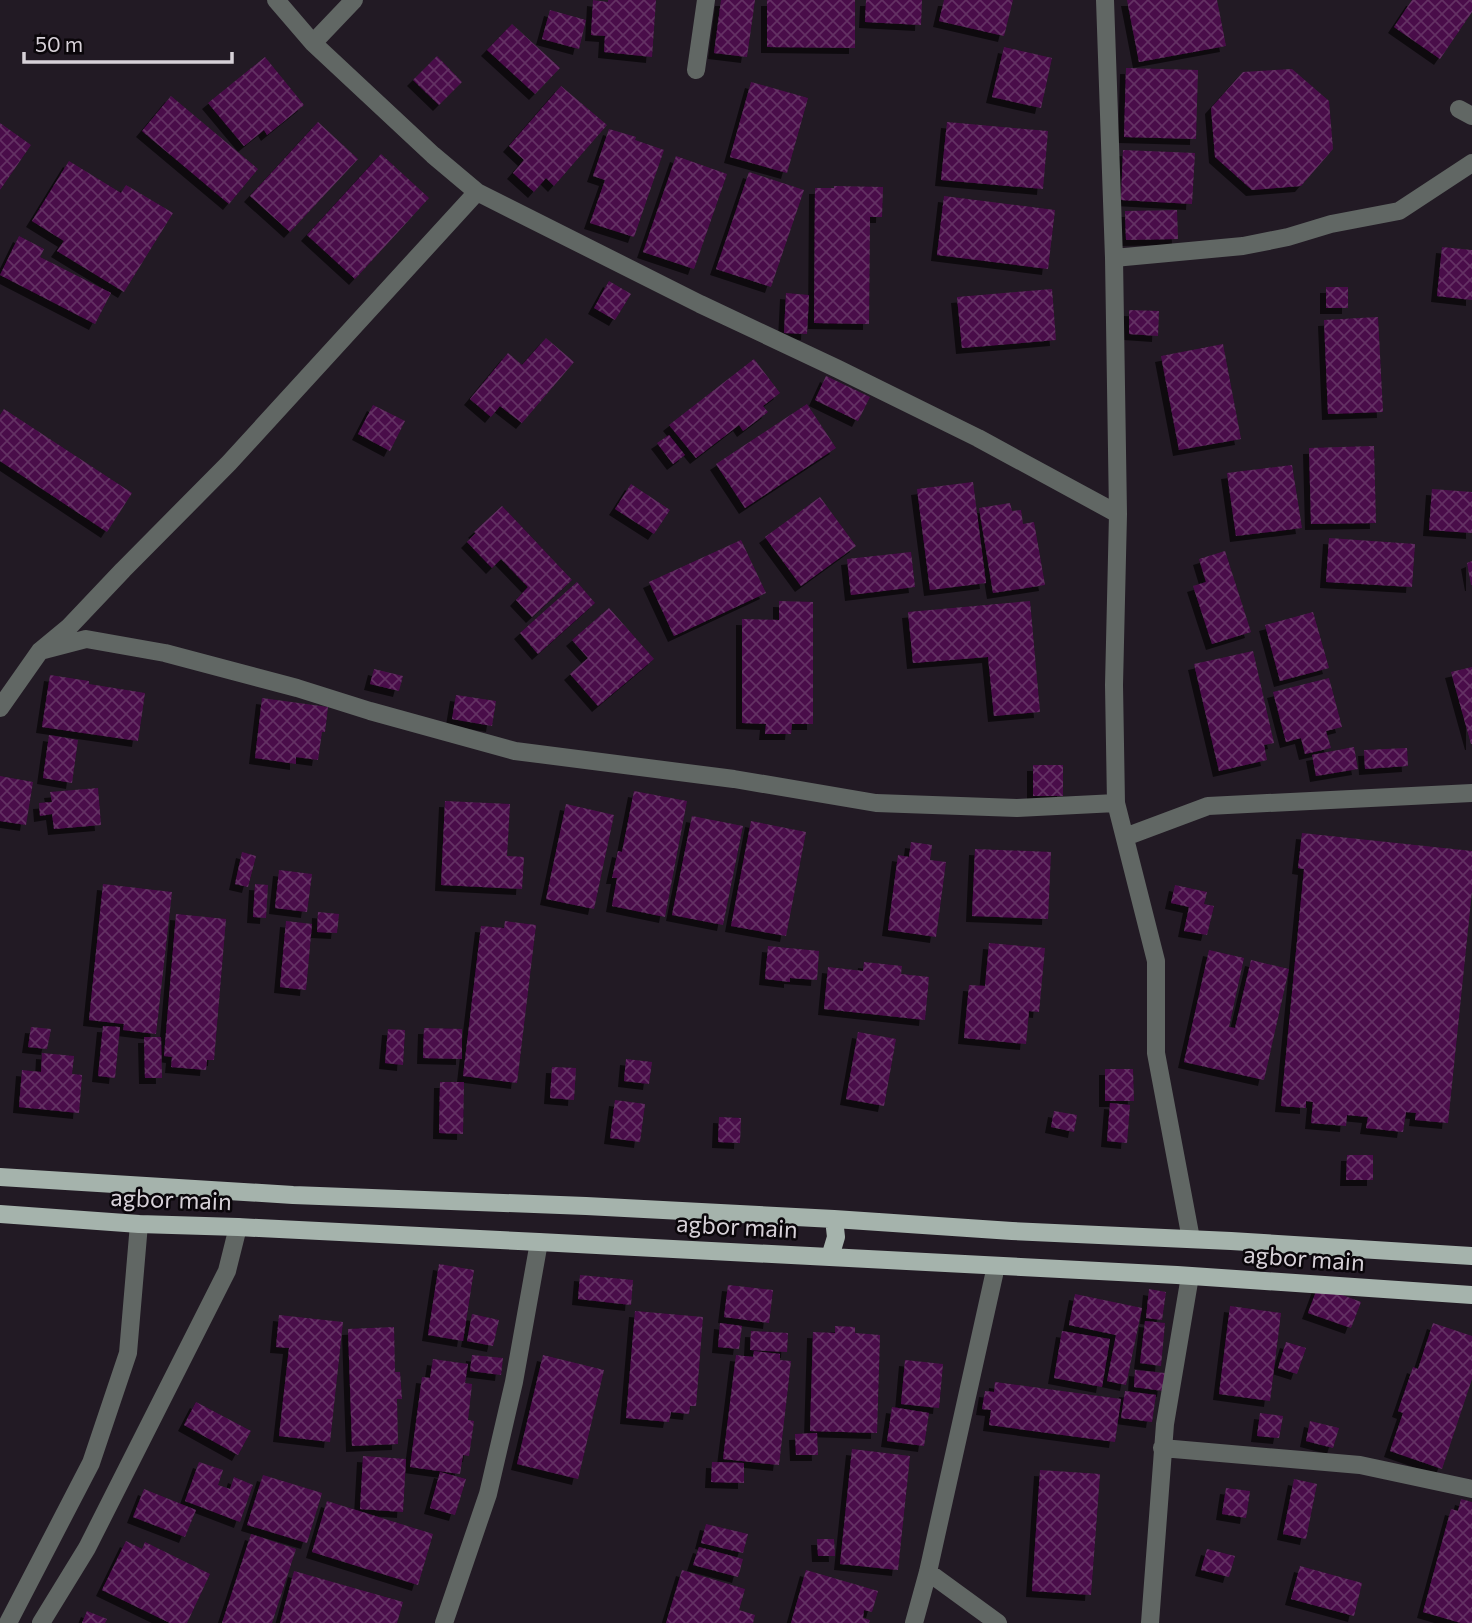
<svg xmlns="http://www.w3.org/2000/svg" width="1472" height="1623" font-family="Commissioner,sans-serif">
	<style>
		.building { fill: url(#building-cross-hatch); filter: url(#shadow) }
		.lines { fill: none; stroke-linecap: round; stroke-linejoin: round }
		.minor { stroke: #616764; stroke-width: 18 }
		.major { stroke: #a5b3ac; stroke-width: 18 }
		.labels { text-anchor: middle; stroke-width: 5; stroke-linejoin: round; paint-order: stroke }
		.street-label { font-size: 24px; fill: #d7d1d8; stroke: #0a060a }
	</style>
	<defs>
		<pattern id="building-cross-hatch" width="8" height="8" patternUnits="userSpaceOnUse" patternTransform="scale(1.75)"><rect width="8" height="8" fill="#4a0e4a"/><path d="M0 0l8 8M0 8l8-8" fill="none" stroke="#633063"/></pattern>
		<filter id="shadow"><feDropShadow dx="-6" dy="6" stdDeviation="0" flood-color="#0009"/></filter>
	</defs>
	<rect width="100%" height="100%" fill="#221a24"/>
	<!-- building -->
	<path class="building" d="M593,0L608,2V0H656L652,57L604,52L605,36L591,35Z
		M721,0H755L747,57L714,53Z
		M767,0H855V48L767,47Z
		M866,0H922L921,25L865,22Z
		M944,0H1013L1004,36L939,21Z
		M1127,0H1217L1226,46L1139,62Z
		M1412,0H1472V12L1440,59L1394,27Z
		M550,10L586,20L579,49L542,39Z
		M512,24L560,68L535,94L487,50Z
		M1004,47L1052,58L1041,108L992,97Z
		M437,56L462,82L439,105L413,80Z
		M265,57L304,105L267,135L264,130L244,146L208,103Z
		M1126,68L1198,70L1196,139L1124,137Z
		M1292,69L1329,101L1333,149L1301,186L1252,190L1215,157L1211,108L1243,72Z
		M751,82L808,98L787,173L730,157Z
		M561,86L607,125L554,186L546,178L534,192L513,173L524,160L509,146Z
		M171,96L258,169L229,204L142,131Z
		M318,122L358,159L290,232L250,196Z
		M947,122L1048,131L1043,189L941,180Z
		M0,123L31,145L0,190Z
		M609,129L636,137L635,140L664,150L634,237L590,223L605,180L593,176Z
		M1123,150L1195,153L1192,204L1121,200Z
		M381,154L429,198L355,279L307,235Z
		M676,156L727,174L694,269L643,252Z
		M69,161L121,193L126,185L173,213L124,292L57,251L64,241L32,221Z
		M749,172L804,190L771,287L716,269Z
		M834,186L883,187L882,217H870L869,324L814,323L815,188H834Z
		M944,196L1055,210L1048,269L937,255Z
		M1177,210L1178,239L1126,240L1125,211Z
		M19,236L44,249L40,257L111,293L95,324L0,275Z
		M1442,247L1472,250V300L1437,296Z
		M609,281L631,294L615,320L594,308Z
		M1326,287H1348V308H1326Z
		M1052,289L1056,340L962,348L957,297Z
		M786,293L809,295L807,334L784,333Z
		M1129,310L1159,311L1158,336L1129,334Z
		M1378,317L1383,412L1328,414L1324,320Z
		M546,338L574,362L522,423L500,406L491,417L470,399L508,353L522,365Z
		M1223,344L1241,439L1179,450L1161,356Z
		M754,359L780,393L763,406L768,412L743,431L739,425L696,458L669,425Z
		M826,376L870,397L858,421L815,400Z
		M807,404L836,448L745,508L716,464Z
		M373,405L405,421L390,451L358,434Z
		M4,409L132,493L107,532L0,461V415Z
		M669,435L685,455L673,464L657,443Z
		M1374,446L1376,523L1311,524L1309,448Z
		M1292,465L1302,528L1236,536L1227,473Z
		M973,482L986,583L930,590L917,489Z
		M631,484L670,510L654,534L615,509Z
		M1432,489L1472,492V533L1429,530Z
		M820,497L856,546L801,586L765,537Z
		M1010,503L1012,511L1021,510L1023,524L1034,522L1045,585L993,593L979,508Z
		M502,506L572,580L532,617L516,600L528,587L501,559L492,568L467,542L476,533L474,532Z
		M1329,538L1415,544L1412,587L1326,582Z
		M741,540L766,593L674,636L649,582Z
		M1225,551L1251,632L1212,644L1193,586L1206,582L1199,559Z
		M911,552L915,587L851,595L847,559Z
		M1472,561V585H1471L1467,563Z
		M577,582L595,603L538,654L520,633Z
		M779,601L813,602V724H792L791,734H765L766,724L742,723V619L779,620Z
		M1030,601L1040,712L994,716L988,657L913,663L908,612Z
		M609,608L654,659L598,706L570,674L588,658L572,640Z
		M1313,612L1329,668L1280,681L1265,625Z
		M1253,651L1274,743L1264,745L1267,760L1219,771L1194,664Z
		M1472,667V744H1471L1451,672Z
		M374,669L403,676L399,691L370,684Z
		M50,675L89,681V684L145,693L138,741L42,727Z
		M1329,678L1342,727L1326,731L1331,748L1305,754L1301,738L1286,742L1273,692Z
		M456,695L496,701L492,726L452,719Z
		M262,698L328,707L325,732H322L318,760L296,757V764L255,758Z
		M49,735L78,740L72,783L43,778Z
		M1354,747L1358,769L1316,776L1312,755Z
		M1407,748L1408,766L1365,769L1364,750Z
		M1033,765H1063V796H1033Z
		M0,776L33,782L26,825L0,821Z
		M98,788L101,825L54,829L52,814L40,816L39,803L52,802L50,792Z
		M634,791L687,801L665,917L612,906L617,878H612L618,851L622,852Z
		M445,801L510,804L507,856L524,857L522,889L441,885Z
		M566,804L614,815L594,909L546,899Z
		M692,816L743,826L723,925L672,915Z
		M751,821L806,832L786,936L731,926Z
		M1302,833L1472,851V891L1448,1123L1415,1120L1416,1113L1406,1112L1403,1132L1366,1128L1368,1117L1347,1115L1346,1126L1311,1123L1313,1102L1306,1101V1108L1281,1106L1304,869L1298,868Z
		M911,842L932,845L930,860L946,862L936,937L888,930L898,855L909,857Z
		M975,849L1051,852L1048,919L972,916Z
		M242,852L256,856L248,887L235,884Z
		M279,870L312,874L307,912L275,908Z
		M103,884L172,892L156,1034L123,1030L124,1024L89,1020Z
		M255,884L268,885L266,918L253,917Z
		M1175,885L1207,892L1204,904L1214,906L1207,935L1184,931L1189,907L1171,903Z
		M318,912L339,914L337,933L317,932Z
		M176,914L226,919L214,1060H207L206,1070L171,1067L172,1057L164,1056Z
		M286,921L312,924L306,990L280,987Z
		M505,921L536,925L517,1083L463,1076L481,926L504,928Z
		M989,943L1045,948L1039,1012L1029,1011L1026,1044L964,1038L969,985L985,986Z
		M768,946L819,951L817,980L790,978V982L765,979Z
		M1209,950L1244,958L1229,1027L1235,1028L1251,960L1289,969L1264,1080L1184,1062Z
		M864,962L902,966L901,974L929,977L925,1020L824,1009L828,967L863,971Z
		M103,1026L120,1027L115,1078L98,1076Z
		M31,1027L51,1029L47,1049L28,1047Z
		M424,1028L462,1029V1059L423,1058Z
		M388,1029L405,1030L403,1065L385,1063Z
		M858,1032L896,1039L884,1106L846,1099Z
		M144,1037H161L162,1078H145Z
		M42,1053L74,1056L72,1074L82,1075L79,1113L19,1107L22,1070L41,1072Z
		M626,1059L652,1062L649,1084L624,1081Z
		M552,1067L576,1068L574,1100L550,1098Z
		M1105,1069H1133L1134,1101H1105Z
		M440,1082H464L463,1134L439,1133Z
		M615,1100L645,1104L640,1142L610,1138Z
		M1110,1103L1130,1105L1127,1143L1107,1141Z
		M1054,1111L1077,1115L1074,1132L1051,1127Z
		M719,1117L741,1118L740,1143L718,1142Z
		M1347,1155H1373V1180H1346Z
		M439,1264L474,1270L463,1341L428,1335Z
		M580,1275L633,1280L631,1305L578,1299Z
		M728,1285L773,1290L769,1323L724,1317Z
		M1318,1286L1361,1302L1351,1328L1308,1313Z
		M1149,1289L1166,1292L1162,1320L1146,1318Z
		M1075,1294L1142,1308L1126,1385L1107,1381L1116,1335L1069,1325Z
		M1230,1306L1281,1313L1270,1401L1219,1394Z
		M635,1311L703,1317L696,1406H690L689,1414L671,1412L669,1422L626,1418Z
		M472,1314L499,1320L493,1346L467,1341Z
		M279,1315L343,1322L330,1442L279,1436L289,1348L276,1347Z
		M1145,1321L1165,1323L1161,1366L1140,1363Z
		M720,1323L742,1326L739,1349L718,1347Z
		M1433,1323L1472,1336V1379L1442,1469L1390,1451L1403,1413L1398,1411L1413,1367L1418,1369Z
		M835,1326L855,1327V1333L880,1335L877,1433L810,1431L813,1332L835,1333Z
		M394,1327L395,1372H400L402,1399H397L398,1444L352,1446L348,1329Z
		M751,1331L788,1333L787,1352L750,1350Z
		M1062,1331L1110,1339L1102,1387L1054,1378Z
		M1286,1342L1306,1348L1297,1374L1278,1368Z
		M754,1351L780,1354V1360L791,1361L779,1465L723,1459L736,1355L753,1357Z
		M472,1355L503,1358L501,1375L470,1371Z
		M543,1355L604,1370L578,1479L517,1464Z
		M433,1359L468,1364L465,1383L472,1384L468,1420L474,1421L469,1456L463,1455L460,1474L410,1467L422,1377L430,1378Z
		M905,1360L943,1364L939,1408L901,1404Z
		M1135,1370L1165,1373L1163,1391L1134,1387Z
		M995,1382L1121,1399L1115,1442L989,1425L991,1410L982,1409L985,1391L994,1392Z
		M1125,1391L1156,1395L1152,1422L1121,1418Z
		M196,1402L251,1431L238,1455L184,1425Z
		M892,1407L929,1413L924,1446L887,1441Z
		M1260,1413L1283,1416L1279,1438L1257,1436Z
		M1310,1421L1339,1428L1333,1448L1306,1441Z
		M817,1433L818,1455H796L795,1434Z
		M852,1449L910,1456L898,1570L840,1564Z
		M363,1456L406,1459L403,1512L360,1509Z
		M199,1462L223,1470L218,1485L230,1489L234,1477L253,1485L240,1522L185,1501Z
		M712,1462L744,1463V1483L711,1482Z
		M1040,1470L1100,1474L1091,1595L1032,1591Z
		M440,1472L466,1479L455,1515L430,1508Z
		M263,1475L322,1493L307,1543L247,1525Z
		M1294,1479L1317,1484L1306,1539L1283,1534Z
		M1226,1488L1250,1491L1246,1518L1222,1514Z
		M144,1489L196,1510L185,1537L133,1517Z
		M1461,1499L1472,1502V1623H1461L1423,1612L1451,1509L1458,1511Z
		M327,1501L433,1534L418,1585L312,1552Z
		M706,1524L748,1534L743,1553L701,1543Z
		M251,1534L296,1549L272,1623H222Z
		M817,1539H834L835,1556H818Z
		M126,1541L142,1549L145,1542L210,1574L187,1623H170L102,1590Z
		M699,1547L743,1559L738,1577L693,1565Z
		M1207,1549L1235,1556L1229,1577L1201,1570Z
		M1300,1566L1362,1583L1354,1616L1291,1599Z
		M682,1570L745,1589L739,1610L755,1615L753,1623H666Z
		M806,1570L878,1591L872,1612L864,1610L863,1618L870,1620L869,1623H791Z
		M294,1571L403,1602L397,1623H280Z
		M87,1611L107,1619L105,1623H82Z"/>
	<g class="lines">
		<!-- minor -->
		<path class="minor" d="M276,0L313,43L433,155L477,192L700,304L838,369L978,438L1118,514
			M1105,0L1114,258L1118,514L1114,685L1116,803L1156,961V1053L1191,1239
			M313,43L354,0
			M696,70L706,0
			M1459,109L1472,116
			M1114,258L1243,246L1288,237L1331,224L1399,211L1472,163
			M40,651L86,639L165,653L297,688L370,711L515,751L734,779L876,803L1017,808L1116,803
			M0,708L40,651L69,627L123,570L229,463L477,192
			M1125,837L1208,806L1472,793
			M1162,1448L1360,1465L1472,1489
			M928,1572L998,1623
			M8,1623L91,1463L128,1353L139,1224
			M41,1623L87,1548L227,1271L238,1227
			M444,1623L488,1494L514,1382L539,1242
			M914,1623L928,1572L996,1266
			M1150,1623L1165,1424L1190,1276"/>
		<!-- major -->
		<path class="major" d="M0,1177L293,1195L586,1206L834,1219L1012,1231L1231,1241L1472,1256
			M0,1214L139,1224L238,1227L539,1242L1177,1275L1472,1295
			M830,1257L836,1237L834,1219"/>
	</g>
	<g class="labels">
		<!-- street labels -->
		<g class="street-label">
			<text transform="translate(171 1200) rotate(2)" y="8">agbor main</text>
			<text transform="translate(737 1227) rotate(3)" y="8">agbor main</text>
			<text transform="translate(1304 1259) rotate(4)" y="8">agbor main</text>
		</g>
	</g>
	<!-- scale -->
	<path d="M24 52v10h208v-10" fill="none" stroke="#d7d1d8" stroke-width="3.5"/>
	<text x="35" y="52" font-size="21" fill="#d7d1d8" stroke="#0a060a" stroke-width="5" paint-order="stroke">50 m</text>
</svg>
